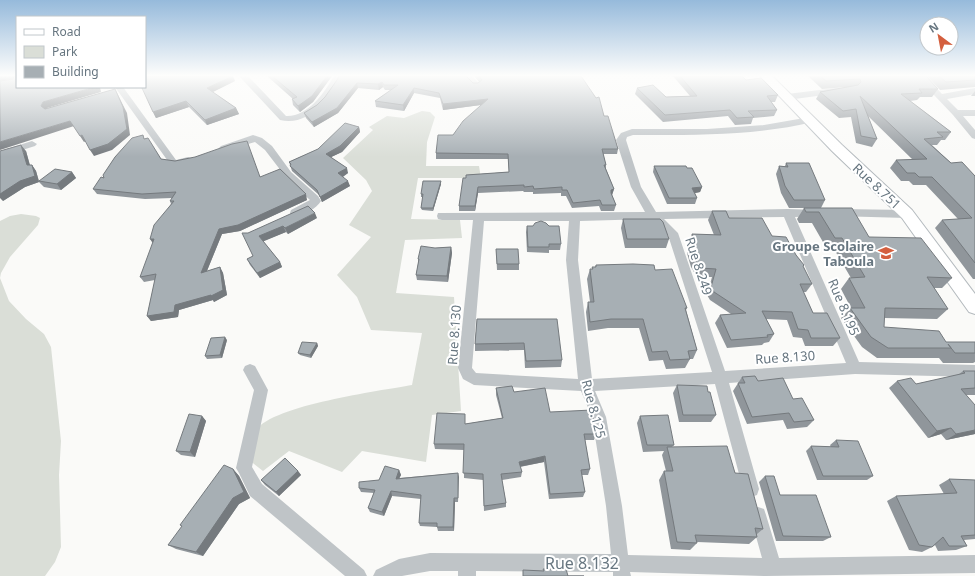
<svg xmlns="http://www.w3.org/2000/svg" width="975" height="576" font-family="'Noto Sans',sans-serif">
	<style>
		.green { fill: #daded7 }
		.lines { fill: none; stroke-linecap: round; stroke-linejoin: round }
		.secondary-casing { stroke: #b4babe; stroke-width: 2 }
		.minor { fill: #bfc4c7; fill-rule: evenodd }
		.secondary { fill: #fff; fill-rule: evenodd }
		.wall { fill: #90969b }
		.shaded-wall { fill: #757a7e }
		.building { fill: #a7afb4; stroke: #757a7e }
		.labels { text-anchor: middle; stroke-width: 4; stroke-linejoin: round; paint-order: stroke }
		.street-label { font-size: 13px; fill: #677680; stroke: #fff }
		.poi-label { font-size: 13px; font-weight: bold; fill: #677680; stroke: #fff; text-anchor: end }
		.near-street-label { font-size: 16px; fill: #677680; stroke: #fff }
	</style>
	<rect width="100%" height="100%" fill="#fafaf8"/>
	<!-- green -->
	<path class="green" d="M422,111L430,112L435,117L427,142L426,166H479L481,178H418L411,219L460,220L462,238L405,240L396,293L454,297L461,411L432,415L426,462L362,451L342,472L289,451L263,471L249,460C251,453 252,435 256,430C274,405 379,391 412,385L422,333L371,330L357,297L337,275L371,237L349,225L372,191L366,180L343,158L373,130L369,127L387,116L404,118Z
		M21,214L36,216L40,218L38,225L10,257L1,273L0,278L9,301L26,319L44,334L51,347L61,441L59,475L61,547L55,562L45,576H0V221L10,216Z"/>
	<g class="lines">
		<defs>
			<path id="secondary" d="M760,76H772L842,145L912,210L975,294V314L969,312L902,218L832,151Z"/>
		</defs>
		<!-- secondary casing -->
		<use href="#secondary" class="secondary-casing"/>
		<!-- minor -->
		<path class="minor" d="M239,76H248L286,116C308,117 324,93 334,76H342C330,98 309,127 280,120Z
			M463,76H472L481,85L477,87H474Z
			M916,76H925L942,94L975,88V94L947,99L958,110H975V116H963L975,130V139L972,138L953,115Z
			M115,87H123L176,160L188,157L191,158L193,160C187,166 177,166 170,164Z
			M836,88L839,89L840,91L839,93L787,100L783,97L787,94Z
			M810,117L814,120L813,122C754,136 693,135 633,135L627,137L626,140L641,187L656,212L788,209L820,210L821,213L820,216L795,217L859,362L975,365V377L855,374L729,383L759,489L757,495L751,497L745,495L743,489L715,384L595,391L606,417L622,506L628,555L762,558L750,515L752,509L758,507L764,509L766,515L779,558L975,555V573L766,576L630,572L631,576H613V572L476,571V576H458V571H430L402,576H373L376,570L399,559L430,553L611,554L606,506L592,417L581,391L474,385L463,379L458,368L473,220H442L438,219L437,216L438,213L645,212L631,187L616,140L621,133L632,129H707L764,125ZM784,217L846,363L725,371L678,233L664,219ZM650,219L668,235L712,372L592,379L578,260L580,221ZM484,221H569L566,260L578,379L476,373L472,368Z
			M253,135L262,138L272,146L291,172L318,196L321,201C316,209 301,218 291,216L290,213L291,210L310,200L288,180L265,150L255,142L224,151L219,148L221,146Z
			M32,141L37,144L35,146L0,157V151Z
			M839,209L907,210L911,211L912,214L911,217L907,218L835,216L834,213L835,210Z
			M250,364L255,366L268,390L252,467L262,484L364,570L367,576H345L250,496L239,473L236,468L254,390L243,370L245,366Z"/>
		<!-- secondary -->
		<use href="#secondary" class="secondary"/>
	</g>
	<!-- wall -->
	<path class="wall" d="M267,76H332L313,102L300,112L293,105L292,99H293Z
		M474,76H581L604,116L618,149L617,154H603L606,165V169L614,189L612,195L616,205L614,211H601L599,206L572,208L566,196H561V193L533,194V192H524L523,191L478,193L475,211H459V206L466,178V175L509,172L508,159H436V153L481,105L443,110L440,98L414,93L404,111L376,107L375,101L391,90H385L383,87L379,90L358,88L338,113L314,127L306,118L304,113L317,105L325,97L337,80L478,83L479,82Z
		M673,76H719L720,77L746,80L778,95L775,102H771L777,110L774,116L753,118L751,124L735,125L728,116L663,122L635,94L637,88L666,97L690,96Z
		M808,76H926L938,89L932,97H920L917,100L910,101L951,132L945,140H941L937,145H932L951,163L975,176V279H973L935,228L942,220L958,219L926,185H913L909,181H901L890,168L896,160H913L868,116L877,139L872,147L856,143L851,117L839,118L816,99L820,92L847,87L822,89Z
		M927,76H975V87L940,90Z
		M235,81L212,92L236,108L239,114L207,125L189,107L156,118L153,112Z
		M975,91V96H971Z
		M359,127L360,132L342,152L331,157L348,173L343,177L350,186L322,202L319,195L292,171L289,162L318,149Z
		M145,139L161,159L260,177L307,200L240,231L222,234L207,271L220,267L223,273L227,295L214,302L213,300L179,310L178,317L151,321L147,316L155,280L144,282L140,277L171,204L170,201L172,198L145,199L97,194L93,189Z
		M26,151L30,165H32L36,171L39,181L72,172L76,178L61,190L44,187L39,182L25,187L3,201Z
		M786,163L825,200L821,208L869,237L952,278L942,288H934L948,309L937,319L884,318V327L946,342H975V362L973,363H943L939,358H877L862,347L841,318L851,308L841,289L849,278H851L834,249H827L812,223H799L797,219L804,208H789L781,193L776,174L779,166H785Z
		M654,166L687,168L702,187L700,192L695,193L697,198L695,204H667L653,172Z
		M441,184L433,211L422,210L421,208L423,197H421V194Z
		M712,211L772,236L796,255L803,267L812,284L806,292H803L813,313L840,338L833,346H805L802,338L793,337L787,320L766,319L774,334L769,342L764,343L762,345L727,348L715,323L720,315L731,314L710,300L707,295L712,277H697L691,267L687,253L690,246L689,242L692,234L714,235L708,220Z
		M317,218L288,234L286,232L263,241L280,262L282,267L260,278L250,265L247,259L253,256L248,233Z
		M623,219L669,239L666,248H625L621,228Z
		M527,226L561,244L560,250H549V253L527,252L526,232Z
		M451,247L452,253L448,282L417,280L416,275L418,264V259L435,248Z
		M496,249L519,264V270H497Z
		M596,265L655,270L687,308L686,310L697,350L693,359H690L685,368L666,369L663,360L649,361L639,328H608L588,331L586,312L588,302H590L587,279L590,269H592V267H595Z
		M477,319L562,360L561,367L525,368L524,350L475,351V344Z
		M227,340L222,358L207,359L205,356Z
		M317,343L318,346L311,358L300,355L298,353Z
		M963,371H975V395H966L975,434L946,440L941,434L928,438L889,388L897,381L916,384L958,375Z
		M742,377L758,381L793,399L814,420L807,427L787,429L783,420L747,424L733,391Z
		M677,385L708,392L716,415L711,422H679L673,393Z
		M496,388L514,392L550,412L596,434L594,440H585L590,469L588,475H582L585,492L583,497L549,499L544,462L520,467L522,472L521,477L502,480L506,503V507L484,511L483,480L464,478V450L435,449L434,444L465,414V424L502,418L496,395Z
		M202,416L206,421L195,457L181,455L176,451Z
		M640,416L674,445L672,447L735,473L763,529L757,534V537L749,544L697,542V543L690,550L671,549L659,480L664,471H666L662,455L664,451L643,452L637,423Z
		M836,440L873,476L867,480H817L806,451L811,446L831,447L830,445Z
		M233,469L239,476L250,498L239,504L203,556L176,549L168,545Z
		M399,470L401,475L399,478L458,473V502H455L454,531H438L437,527L420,526L419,523L421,499L392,496L384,516L370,512L368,508L374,493L361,492L359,488L379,480Z
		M298,471L301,475L279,496L265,485L261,480Z
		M765,476L780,495L831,537L823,541H776L759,482Z
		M949,479L975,480V539L964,540L967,546L956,550L938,551L935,545L932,547L922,552L909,550L887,501L896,496L944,494L939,485Z"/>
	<!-- shaded-wall -->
	<path class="shaded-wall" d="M0,76H16L17,78L0,81Z
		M233,76L235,81L209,94L207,88Z
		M327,76H332L313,102L300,112L298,106Z
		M382,82L383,87L379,90L378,84Z
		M357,83L358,88L338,113L314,127L312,122Z
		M95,87H100L101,92L47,108L45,111L41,106L43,102Z
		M414,88V93L404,111L403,105Z
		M115,89L127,113L130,135L112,150L94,156L90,150Z
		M488,99V104L443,110V104Z
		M186,101L189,107L156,118L153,112Z
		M236,108L239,114L207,125L205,120Z
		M70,121L74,126L0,150V142Z
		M359,127L360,132L342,152L327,159L326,154Z
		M82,135L86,141L84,142L80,136Z
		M21,145L26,151L31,170L27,165Z
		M32,165L36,171L39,182L25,187L3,201L0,198V194Z
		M347,168L348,173L339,179L338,173Z
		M72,172L76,178L61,190L57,184Z
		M348,181L350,186L322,202L320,197Z
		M441,181V184L433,211V208Z
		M478,187V193L475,211V206Z
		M702,187L700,192L690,194L692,188Z
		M614,189L612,195H610L611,190Z
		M306,194L307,200L240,231L222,234L204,278L201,273L219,229Z
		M315,213L317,218L288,234L285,228Z
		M283,226L286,232L262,242L259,236Z
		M150,239H154V245Z
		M451,247L452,253L448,282L447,276Z
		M280,262L282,267L260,278L257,273Z
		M220,267L223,273L227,295L214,302L213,300L179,310L178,317L151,321L147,316L175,305Z
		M225,337L227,340L222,358L220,355Z
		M317,343L318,346L311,358L310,355Z
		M202,416L206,421L195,457L190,452Z
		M951,428L941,434L928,438L937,431Z
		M975,430V434L946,440L956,434Z
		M545,456L544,462L518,467L519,462Z
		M233,469L239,476L250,498L239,504L203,556L196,552Z
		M399,470L401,475L397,483L396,479Z
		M298,471L301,475L279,496L276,492Z
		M458,473L459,477L458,502Z
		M391,491L392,496L384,516L382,512Z
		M454,498L455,502L454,531L453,527Z"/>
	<!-- building -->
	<path class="building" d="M14,76H17V87H95L43,102L41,106L45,109L115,89L123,107L127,129L108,144L90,150L82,135L80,136L70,121L0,142V81L13,79Z
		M145,76H233L207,88L236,108L205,120L186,101L153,112L142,88L145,87Z
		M272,76H327L312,96L298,106L292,99L297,97Z
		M339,76H466L473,83H478L482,80L479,76H581L596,98L599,97L604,116H608L618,149H602L606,165H604L614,189L611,190V193L616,205H602L600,200L573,203L567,190H562V187L534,189L533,186L524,187V185L478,187L475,206H459L463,178H466V175L509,172L508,154L436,153L438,135H453L463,121L488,99L443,104L439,93L414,88L403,105L375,101L398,85H384L382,82L378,84L357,83L337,108L312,122L304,113L317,105L325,97L337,80Z
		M680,76H719L720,77L729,76H742L746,80L761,78L778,95L767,96L777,110L748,111L754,117L737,118L730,110L665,115L637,88L653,85L666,97L697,96Z
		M820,76H926L938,89H919L922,93L901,94L951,132H937L943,137L924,139L951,163L962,162L975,176V263L942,220L972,218L932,177H919L915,173H907L896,160L927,159L860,96L877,139L861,136L856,109L843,111L820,92L858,85L861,82L860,79L826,81Z
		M939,76H975V80L946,82Z
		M345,123L359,127L340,146L326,154L347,168L338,173L348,181L320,197L317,190L290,166L291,164L289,162L318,149Z
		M143,135L144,139L148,138L161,159L175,161L195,157L232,144L247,141L260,177L280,169L306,194L238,225L219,229L201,273L220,267L223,290L211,296V295L175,305L174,312L147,316L156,274L140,277L154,239H150L154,225L174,201H170L176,192L142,194L93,189L101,177L104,178L103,175L115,157L132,138Z
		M21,145L27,165H32L35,176L20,181L0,194V151Z
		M786,163H809L825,200H794L785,186L779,166L788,167Z
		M654,166H686L687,168H692L702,187L692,188L697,198H669Z
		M55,169L72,172L57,184L39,181Z
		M423,181H441L433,208H421L423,194H421Z
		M308,206L315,213L285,228L283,226L259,236L280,262L257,273L247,259L253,256L242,233H248Z
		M804,208H852L869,237L921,238L952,278L927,277L948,309L885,308L884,327L939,331L946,342H975V353H955L948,344L951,348H888L871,337L850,308H865L849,278L865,277L842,238H835L819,212H806Z
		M712,211H726L729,218H762L772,236L786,237L796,255L804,265L803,266L812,284H800L813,313H827L840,338H811L808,330L798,329L792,312L762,311L774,334L767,335L768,337L731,340L720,315L746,313L714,292L711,287L716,269L700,268L695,259L691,244H695L692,234L721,235Z
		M623,219H660L663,222L669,239H627Z
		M541,221L546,223L549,226H559L561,244H549V247H528L527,226H533L535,223Z
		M421,246L435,248L451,247L447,276L416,275L419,259H418Z
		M496,249H518L519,264H497Z
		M633,264L654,265L655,270L672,269L687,308H685L697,350L688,351L690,359L670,360L667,351L652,352L643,319H611L590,322L588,302H594L590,269H593L592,267H596V265Z
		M477,319H557L562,360L526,361L524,343L475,344Z
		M225,337L220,355L205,356L211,338Z
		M302,342L317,343L310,355L298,353Z
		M963,371H975V388L961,389L975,405V430L956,434L951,428L937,431L897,381L911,378L916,384L965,373Z
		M755,376L758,381L783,378L793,399L802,398L814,420L794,422L789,413L752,417L738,383H745L742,377Z
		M677,385L707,386L708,392H710L716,415H683Z
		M512,386L514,392L545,388L550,412L592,410L596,434H584L590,469L581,470L585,492L550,494L545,456L519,462L522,472L501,474L506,503L484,506L483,474L463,473L464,444H434L437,413L465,414V424L503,418L496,388Z
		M189,414L202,416L190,452L176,451Z
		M668,415L674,445H647L640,416Z
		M836,440L858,441L873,476H823L811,446L839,447Z
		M727,446L735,473L748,474L763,529L755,528L757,537L695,535L697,543L677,542L664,471H673L667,447Z
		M285,458L298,471L276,492L261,480Z
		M224,465L233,469L244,492L233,498L196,552L168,545L182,526L180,525Z
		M385,466L399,470L396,479L458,473V498H454L453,527H437V523H419L421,495L391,491L382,512L368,508L375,490L359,488V482L379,480Z
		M765,476H774L780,495H816L831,537L783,536Z
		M949,479L975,480V535L961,536L967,546H949L943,537L932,547L919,545L896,496L957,493Z
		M543,569H566L568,576H584H523V570L544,571Z"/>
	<!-- sky -->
	<linearGradient id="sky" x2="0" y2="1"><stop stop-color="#96badb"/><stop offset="0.48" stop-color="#fdfdfc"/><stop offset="1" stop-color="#fdfdfc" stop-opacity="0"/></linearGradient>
	<rect width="975" height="157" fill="url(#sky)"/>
	<!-- icons -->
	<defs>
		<symbol id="school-bare" viewBox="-9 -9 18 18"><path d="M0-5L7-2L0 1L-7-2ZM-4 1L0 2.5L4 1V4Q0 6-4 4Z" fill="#d45f3e" stroke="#fff" stroke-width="2.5" paint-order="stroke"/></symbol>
	</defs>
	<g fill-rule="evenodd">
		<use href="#school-bare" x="875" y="242" width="22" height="22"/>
	</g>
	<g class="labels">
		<!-- street labels -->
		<g class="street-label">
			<text transform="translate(877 186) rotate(43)" y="5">Rue 8.751</text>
			<text transform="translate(699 266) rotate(72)" y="5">Rue 8.249</text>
			<text transform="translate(844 307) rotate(67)" y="5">Rue 8.195</text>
			<text transform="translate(454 335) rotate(-86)" y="5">Rue 8.130</text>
			<text transform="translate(785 357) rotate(-4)" y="5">Rue 8.130</text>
			<text transform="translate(594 409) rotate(75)" y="5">Rue 8.125</text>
		</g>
		<!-- poi labels -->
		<g class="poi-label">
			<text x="874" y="251">Groupe Scolaire<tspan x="874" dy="15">Taboula</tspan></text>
		</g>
		<!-- near-street labels -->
		<g class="near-street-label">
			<text x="582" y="569">Rue 8.132</text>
		</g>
	</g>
	<!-- legend -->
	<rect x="16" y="16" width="130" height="72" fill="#ffffff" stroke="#c2c8cc"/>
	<rect x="24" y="29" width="20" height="6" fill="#ffffff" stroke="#c2c8cc"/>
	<text x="52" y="36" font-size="12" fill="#677680">Road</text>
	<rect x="24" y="46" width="20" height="12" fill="#daded7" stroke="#c2c8cc"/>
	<text x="52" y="56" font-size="12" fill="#677680">Park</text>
	<rect x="24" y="66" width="20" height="12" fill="#a7afb4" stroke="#c2c8cc"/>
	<text x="52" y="76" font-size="12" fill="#677680">Building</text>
	<!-- north arrow -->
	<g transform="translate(939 36) rotate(328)"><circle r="19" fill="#ffffff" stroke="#c2c8cc"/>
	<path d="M0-3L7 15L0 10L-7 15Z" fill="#d45f3e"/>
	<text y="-6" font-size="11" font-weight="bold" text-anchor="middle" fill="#677680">N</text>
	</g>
</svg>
